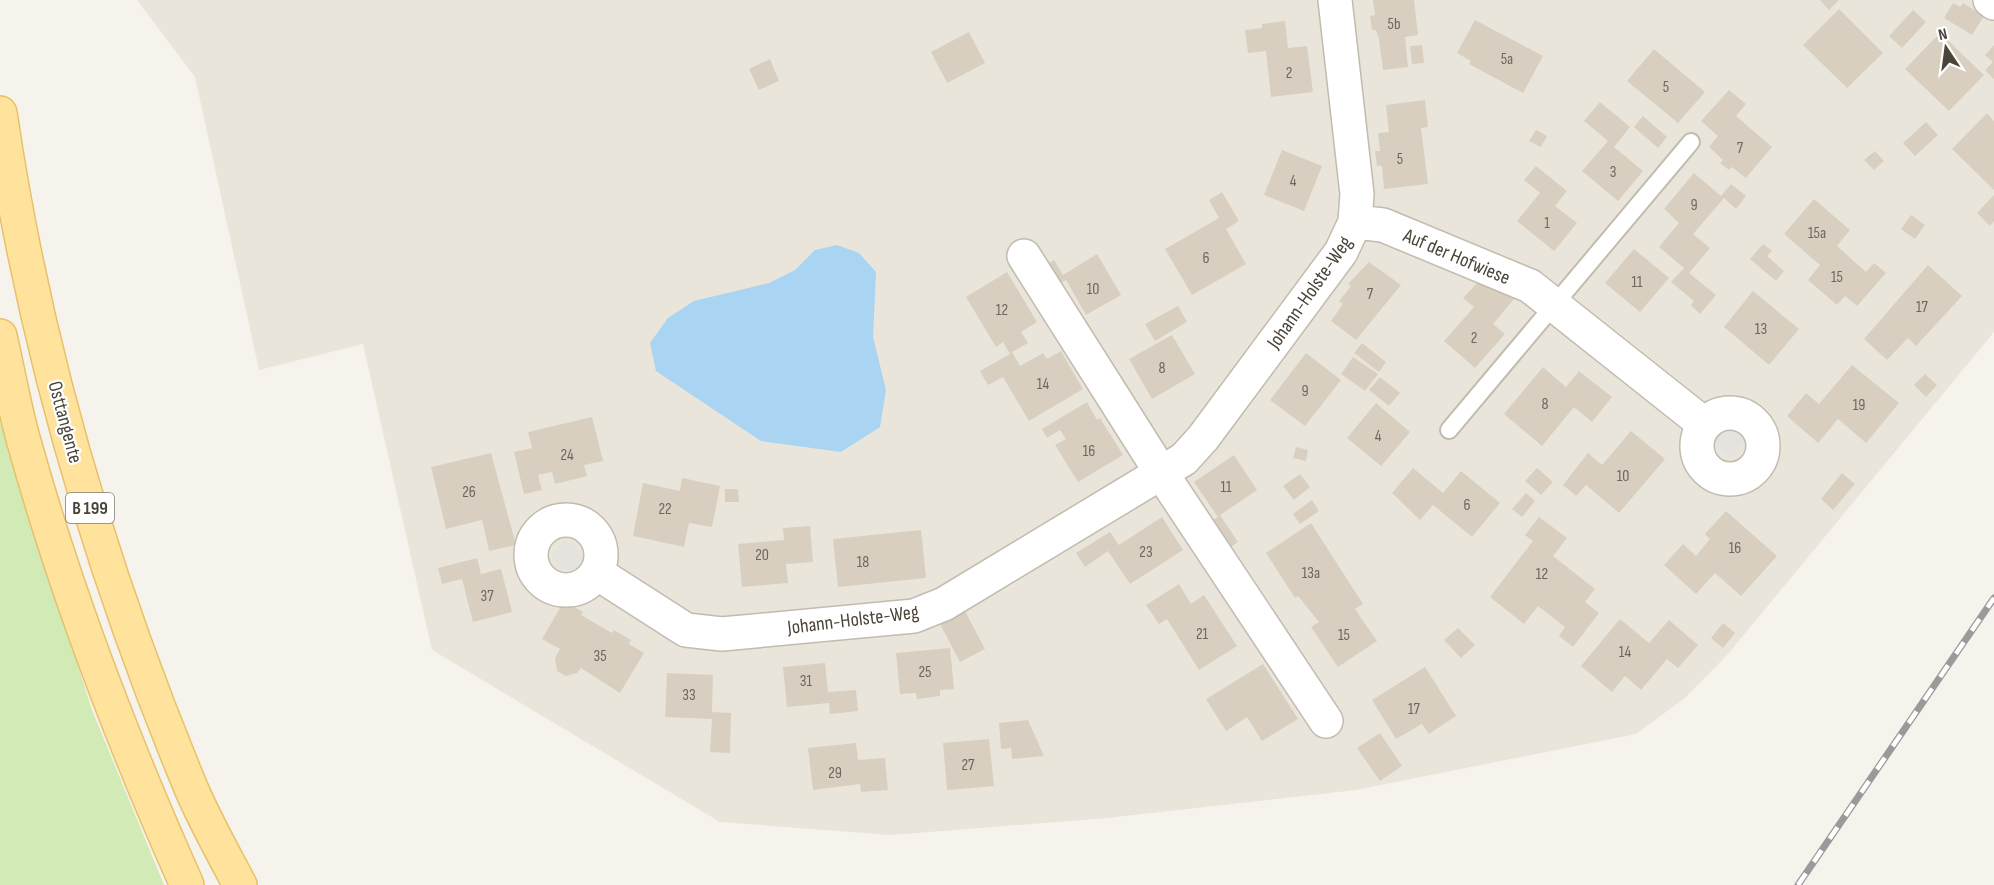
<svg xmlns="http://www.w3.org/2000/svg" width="1994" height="885" font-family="'Sofia Sans Condensed',sans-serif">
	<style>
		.residential { fill: #eae5da }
		.green { fill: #d2eab5 }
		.parking { fill: #e5e3e0 }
		.water { fill: #a9d4f2 }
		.building { fill: #d8cfc1 }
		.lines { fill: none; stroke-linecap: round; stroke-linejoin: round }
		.service-casing { stroke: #c2bbae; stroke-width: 20 }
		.minor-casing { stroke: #c2bbae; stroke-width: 36 }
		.primary-casing { stroke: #e6c16a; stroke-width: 36 }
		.service { stroke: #fff; stroke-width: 16 }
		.minor { stroke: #fff; stroke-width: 33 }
		.primary { stroke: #ffe39c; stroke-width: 33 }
		.rail-casing { stroke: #9a9a9a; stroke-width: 7 }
		.rail { stroke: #fff; stroke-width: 4.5; stroke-dasharray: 14; stroke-linecap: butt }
		.labels { text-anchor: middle; stroke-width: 4.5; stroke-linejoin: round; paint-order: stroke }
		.number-label { font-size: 16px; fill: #6e675b }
		.shield { fill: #fff; stroke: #817c74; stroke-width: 1.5 }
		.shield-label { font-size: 18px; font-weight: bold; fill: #4b4439 }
		.street-label { font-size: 20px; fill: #4b4439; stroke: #fff }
	</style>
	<rect width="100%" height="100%" fill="#f6f3ec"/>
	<!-- residential -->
	<path class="residential" d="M137,0H1994V332L1728,654L1685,698L1636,734L1356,790L1107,818L891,835L720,822L432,650L363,344L259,370L195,77Z"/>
	<!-- green -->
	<path class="green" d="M0,421L92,710L164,885H0Z"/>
	<!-- parking -->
	<path class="parking" d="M1723,422L1745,440L1730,458L1709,440Z
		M564,540L587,556L574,574L551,558Z"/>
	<!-- water -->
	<path class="water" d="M837,245L859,253L876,272L873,337L886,390L880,427L841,452L761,441L656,371L650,343L668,318L694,301L769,283L795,270L815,250Z"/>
	<!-- building -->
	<path class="building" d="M1373,0H1414L1418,35L1405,37L1408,67L1383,70L1379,40L1376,30H1372L1370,16L1375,15Z
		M1820,0H1839L1829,10Z
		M1953,3L1960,7L1963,3L1984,16L1972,35L1944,18Z
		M1839,9L1883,53L1847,88L1803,45Z
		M1913,10L1926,22L1902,48L1889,36Z
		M1475,20L1543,56L1523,93L1469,64L1471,61L1457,53Z
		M1285,21L1288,48L1307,46L1313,92L1271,97L1266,51L1248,53L1245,30L1262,28V24Z
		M969,32L985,63L947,83L931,52Z
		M1940,33L1984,75L1949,111L1905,69Z
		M1422,45L1424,63L1412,64L1410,46Z
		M1994,45V79L1985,70L1993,62L1985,55Z
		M1654,49L1705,92L1678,123L1627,81Z
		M770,59L779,81L759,90L749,69Z
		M1729,90L1746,104L1736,116L1772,147L1746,178L1732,167L1729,170L1720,163L1723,160L1709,147L1718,136L1701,121Z
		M1425,100L1428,127L1421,128L1428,184L1384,189L1382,166H1377L1375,151H1380L1378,133L1389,132L1386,105Z
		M1600,102L1630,127L1614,147L1643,171L1618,201L1582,171L1608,141L1584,121Z
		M1987,113L1994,121V190L1952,149Z
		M1643,116L1667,137L1658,148L1634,127Z
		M1926,122L1938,135L1915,156L1903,143Z
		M1536,130L1547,136L1541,147L1529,141Z
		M1282,150L1322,166L1304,211L1264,195Z
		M1875,151L1884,161L1874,170L1864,160Z
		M1536,166L1567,191L1555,206L1577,223L1554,251L1517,221L1540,193L1524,180Z
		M1694,173L1721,196L1731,184L1746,196L1736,209L1724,198L1693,234L1710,248L1689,273L1716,295L1700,314L1691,305L1694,301L1671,282L1684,268L1659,247L1679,223L1664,209Z
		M1222,192L1239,221L1226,229L1246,264L1192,295L1165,249L1219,218L1209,200Z
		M1994,195V221L1990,226L1977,213Z
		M1814,199L1850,230L1837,246L1866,272L1874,263L1886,273L1857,306L1845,296L1837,305L1808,280L1820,265L1784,234Z
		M1911,215L1925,225L1915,239L1901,229Z
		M1763,244L1772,251L1767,256L1784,271L1776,281L1750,259Z
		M1634,249L1669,278L1640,312L1605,283Z
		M1097,254L1121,295L1086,315L1066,280L1052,288L1041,268L1054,260L1063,275Z
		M1369,262L1401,285L1356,340L1331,321L1343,304L1339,301L1351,286L1348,284Z
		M1928,265L1962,296L1916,346L1908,338L1887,360L1864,339Z
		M1007,272L1037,322L1021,332L1028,343L1012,352L1020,366L1043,353L1047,359L1061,351L1083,389L1029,421L1003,377L988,385L980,371L1010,354L1003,342L996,347L966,297Z
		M1478,282L1514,299L1493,324L1505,334L1475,368L1444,341L1474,307L1463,298Z
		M1753,291L1799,329L1769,365L1724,327Z
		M1178,306L1187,322L1155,341L1145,324Z
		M1172,335L1195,374L1152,399L1129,359Z
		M1362,343L1386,362L1379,372L1354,353Z
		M1306,353L1341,380L1305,426L1270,400Z
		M1353,357L1378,374L1365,391L1341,374Z
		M1852,365L1899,403L1866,443L1838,419L1818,443L1787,416L1806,393L1819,404Z
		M1543,367L1566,387L1579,371L1612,397L1592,422L1574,407L1542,446L1504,414Z
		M1925,374L1937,385L1926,397L1914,385Z
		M1380,377L1400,393L1389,406L1369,390Z
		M1087,402L1097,420L1100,418L1123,455L1078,482L1055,445L1066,439L1060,430L1047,438L1042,429Z
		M1376,403L1410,432L1381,466L1347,438Z
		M592,417L603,461L584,465L587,476L555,484L552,472L538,475L542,490L524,494L514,452L532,448L528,432Z
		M1631,431L1665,459L1619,513L1586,485L1576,496L1563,485L1588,453L1602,465Z
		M1296,447L1308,450L1306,461L1293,458Z
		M491,453L516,545L489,551L482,520L446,529L431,467Z
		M1234,455L1257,490L1220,515L1238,542L1223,552L1205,525L1218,517L1194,482Z
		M1413,468L1443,493L1461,471L1500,503L1472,537L1433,505L1420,520L1392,493Z
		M1537,468L1553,482L1541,495L1525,481Z
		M1842,473L1855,484L1833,510L1821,499Z
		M1300,474L1310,487L1294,500L1283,486Z
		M682,478L720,486L712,527L689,523L684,547L633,536L643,483L680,491Z
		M725,489H738L739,502H725Z
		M1526,493L1535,501L1522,517L1512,509Z
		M1312,500L1319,511L1300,524L1293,514Z
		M1726,511L1777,556L1741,596L1715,573L1696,594L1664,565L1683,544L1696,556L1710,539L1705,534Z
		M1162,517L1183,550L1130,584L1108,551L1085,567L1076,553L1110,532L1119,545Z
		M1539,517L1567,538L1553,556L1595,589L1585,602L1599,613L1573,647L1559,636L1565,627L1538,606L1524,624L1490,597L1533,541L1525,535Z
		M1311,523L1363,604L1355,609L1377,641L1338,667L1311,627L1319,622L1298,596L1295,598L1266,553Z
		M810,526L813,562L786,564L788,583L742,587L738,544L784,540L783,528Z
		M921,530L926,578L838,587L833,539Z
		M477,558L481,574L501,569L512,612L473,622L462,579L442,584L438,568Z
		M1179,584L1191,604L1204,595L1237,646L1199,670L1167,619L1159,624L1146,605Z
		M564,601L583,612L581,615L612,633L614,630L631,640L629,644L644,653L620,693L581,668L577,673L566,676L557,671L555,658L560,649L542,639Z
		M965,611L985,649L960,662L940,624Z
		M1620,619L1649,643L1669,620L1698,645L1678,668L1667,659L1641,690L1625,676L1612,692L1581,666Z
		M1723,623L1735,633L1723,648L1711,638Z
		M1458,628L1475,645L1461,658L1444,640Z
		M950,648L954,689L940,690V696L917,699L916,693L900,694L896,653Z
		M825,663L828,692L856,690L858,711L830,714L829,703L787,707L783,667Z
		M1263,664L1298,719L1262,741L1247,717L1226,731L1206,699Z
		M1425,667L1456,716L1429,734L1422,724L1396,739L1372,700Z
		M667,673L713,675L712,712L731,713L730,753L710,752L712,719L665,717Z
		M1028,720L1044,756L1012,759L1011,748L1001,749L999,723Z
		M1380,733L1402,766L1380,781L1357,748Z
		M989,739L994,786L947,790L943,743Z
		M856,743L858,760L885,758L888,790L861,792L860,784L813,790L808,748Z"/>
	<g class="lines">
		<defs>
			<path id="service" d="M1449,430L1691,142"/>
			<path id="minor" d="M1990,0L1994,3
				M1355,222L1383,225L1530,286L1704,424
				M1024,256L1162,474L1326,721
				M1697 446a33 33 0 1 1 66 0a33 33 0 1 1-66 0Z
				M531 555a35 35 0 1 1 70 0a35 35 0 1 1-70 0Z
				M597,573L686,630L722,634L914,616L944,604L1184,459L1203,438L1341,252L1355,222L1357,194L1335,0"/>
			<path id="primary" d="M0,113C34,345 101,572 191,788C205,821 223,853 240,885
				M0,336C8,371 14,407 24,442C66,593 123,742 187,885"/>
		</defs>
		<!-- service casing -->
		<use href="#service" class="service-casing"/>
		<!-- minor casing -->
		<use href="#minor" class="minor-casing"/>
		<!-- primary casing -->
		<use href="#primary" class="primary-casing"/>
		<!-- service -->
		<use href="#service" class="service"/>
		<!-- minor -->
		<use href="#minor" class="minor"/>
		<!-- primary -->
		<use href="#primary" class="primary"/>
		<defs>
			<path id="rail" d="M1798,885L1994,598"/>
		</defs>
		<!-- rail casing -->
		<use href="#rail" class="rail-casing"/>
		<!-- rail -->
		<use href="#rail" class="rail"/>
	</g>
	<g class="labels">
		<!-- number labels -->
		<g class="number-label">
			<text x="1394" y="29">5b</text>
			<text x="1507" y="64">5a</text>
			<text x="1289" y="78">2</text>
			<text x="1666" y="92">5</text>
			<text x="1740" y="153">7</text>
			<text x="1400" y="164">5</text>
			<text x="1613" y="177">3</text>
			<text x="1293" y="186">4</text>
			<text x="1694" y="210">9</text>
			<text x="1547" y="228">1</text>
			<text x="1817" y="238">15a</text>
			<text x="1206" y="263">6</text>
			<text x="1837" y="282">15</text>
			<text x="1637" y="287">11</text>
			<text x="1093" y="294">10</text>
			<text x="1370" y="299">7</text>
			<text x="1922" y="312">17</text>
			<text x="1002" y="315">12</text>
			<text x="1761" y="334">13</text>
			<text x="1474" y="343">2</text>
			<text x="1162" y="373">8</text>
			<text x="1043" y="389">14</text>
			<text x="1305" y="396">9</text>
			<text x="1545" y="409">8</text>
			<text x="1859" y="410">19</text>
			<text x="1378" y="441">4</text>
			<text x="1089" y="456">16</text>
			<text x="567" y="460">24</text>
			<text x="1623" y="481">10</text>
			<text x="1226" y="492">11</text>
			<text x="469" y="497">26</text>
			<text x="1467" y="510">6</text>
			<text x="665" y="514">22</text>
			<text x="1735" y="553">16</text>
			<text x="1146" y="557">23</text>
			<text x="762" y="560">20</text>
			<text x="863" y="567">18</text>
			<text x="1311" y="578">13a</text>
			<text x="1542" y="579">12</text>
			<text x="487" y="601">37</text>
			<text x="1202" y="639">21</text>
			<text x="1344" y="640">15</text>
			<text x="1625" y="657">14</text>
			<text x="600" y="661">35</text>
			<text x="925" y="677">25</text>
			<text x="806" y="686">31</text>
			<text x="689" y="700">33</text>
			<text x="1414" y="714">17</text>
			<text x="968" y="770">27</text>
			<text x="835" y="778">29</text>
		</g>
		<!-- shield labels -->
		<rect class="shield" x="66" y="493" width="48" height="30" rx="4.5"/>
		<g class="shield-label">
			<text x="90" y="514">B 199</text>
		</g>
		<!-- street labels -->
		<g class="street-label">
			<text transform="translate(1457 256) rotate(23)" y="7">Auf der Hofwiese</text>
			<text transform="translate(1309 292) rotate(-55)" y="7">Johann-Holste-Weg</text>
			<text transform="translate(66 422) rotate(75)" y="7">Osttangente</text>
			<text transform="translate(853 619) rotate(-7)" y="7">Johann-Holste-Weg</text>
		</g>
	</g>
	<!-- north arrow -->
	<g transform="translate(1946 48) rotate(347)" stroke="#ffffff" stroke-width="4.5" paint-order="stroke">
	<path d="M0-4.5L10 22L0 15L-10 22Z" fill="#4b4439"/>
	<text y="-9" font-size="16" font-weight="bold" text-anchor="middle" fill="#4b4439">N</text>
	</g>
</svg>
